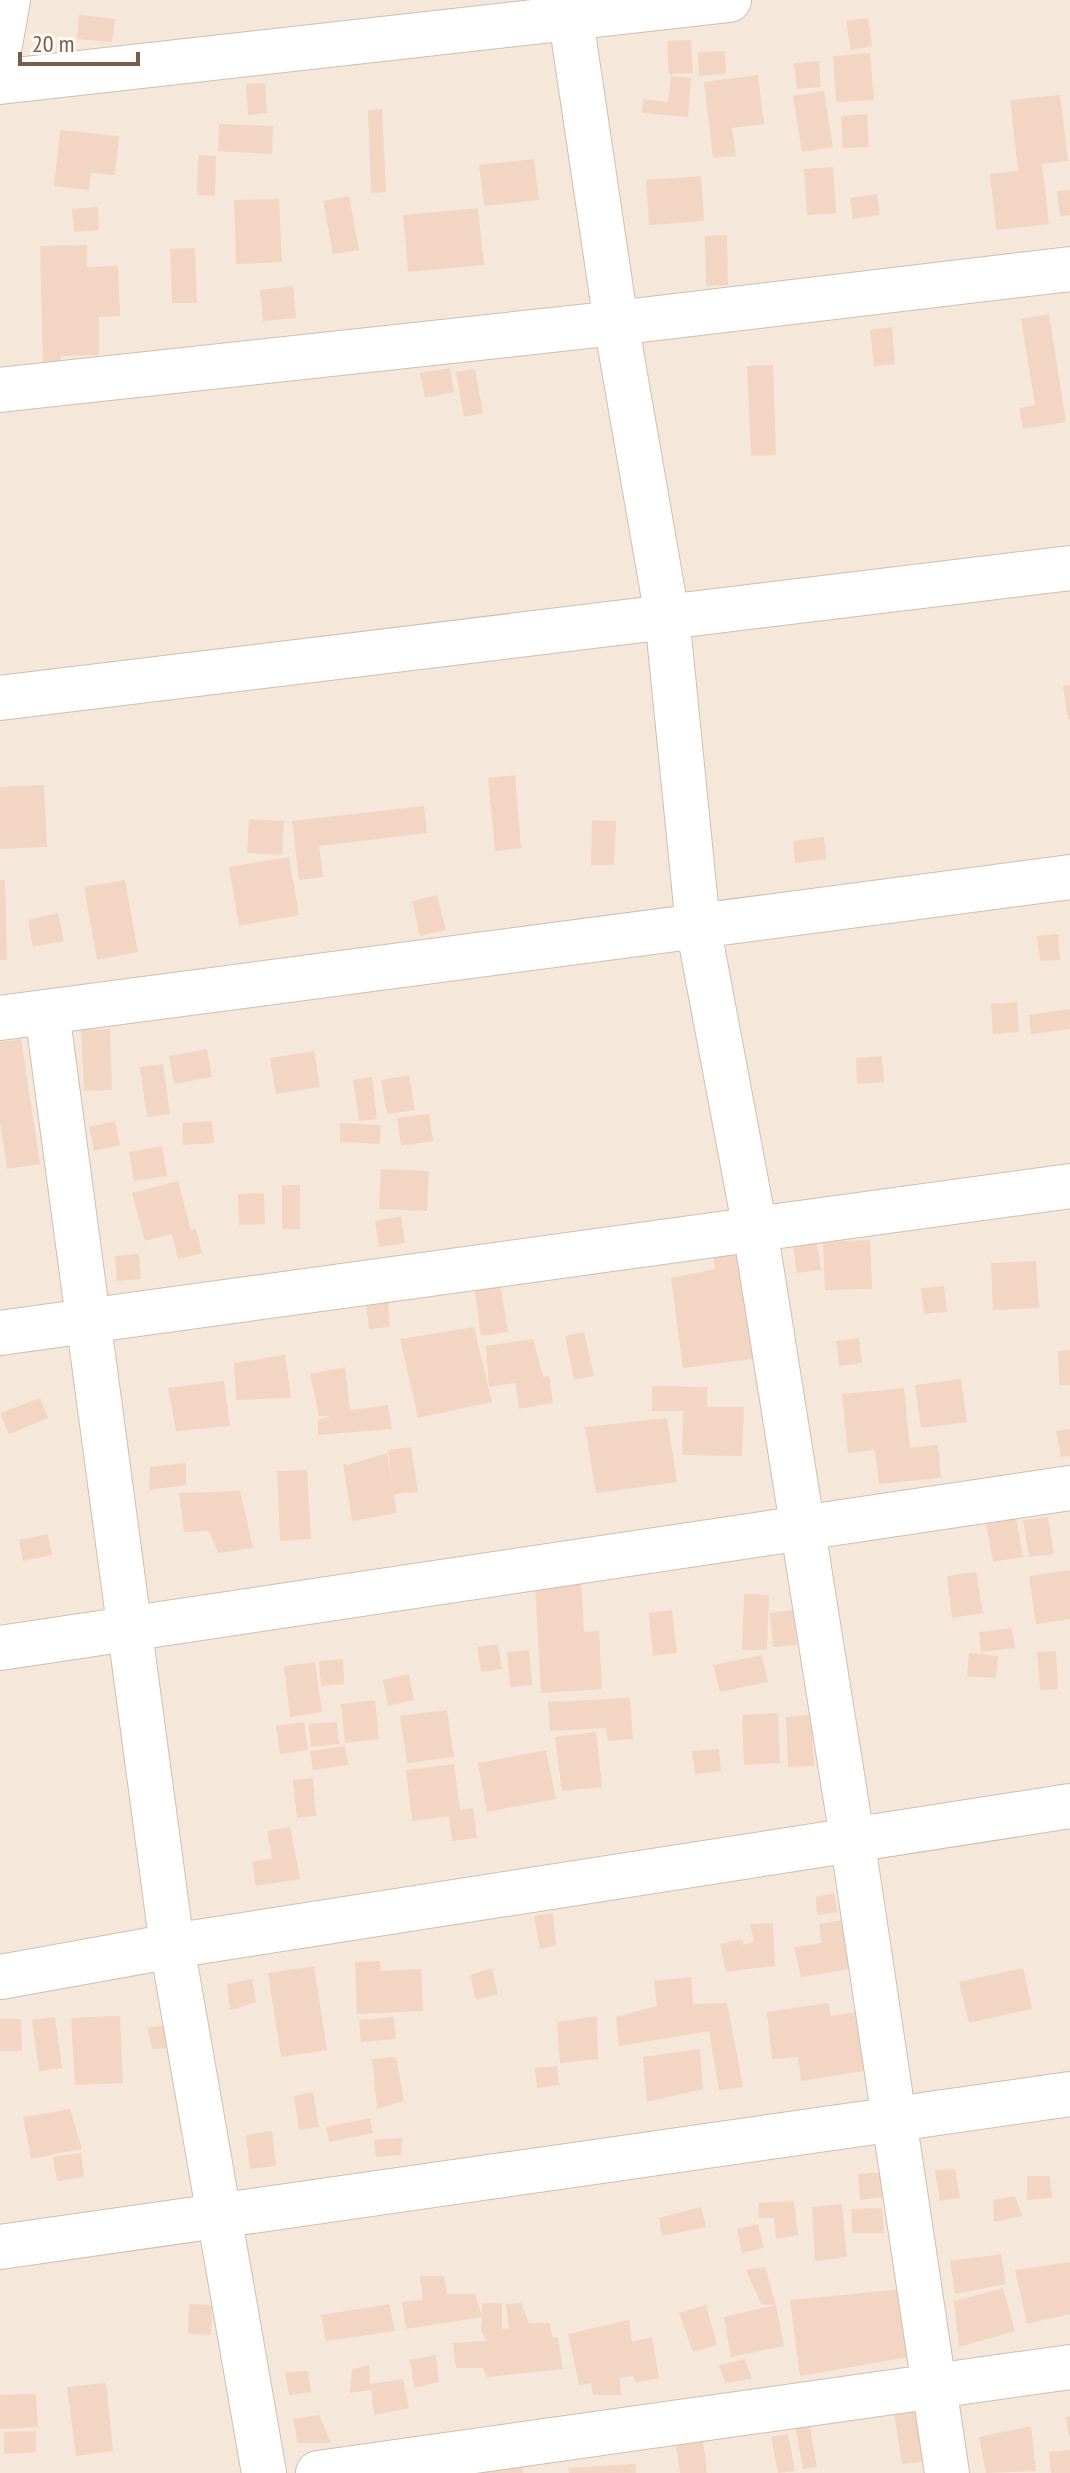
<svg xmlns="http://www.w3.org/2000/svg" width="1070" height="2473" viewBox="0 0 1070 2473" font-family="'PT Sans Narrow',sans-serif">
  <rect width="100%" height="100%" fill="#fdf6ec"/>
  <path fill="#f5e8da" d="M0,0H1070V2473H0Z"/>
  <path fill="#f3d5c3" d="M79,15L115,19L112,42L77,39Z
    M868,18L872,46L851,50L846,21Z
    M691,40L693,73L669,74L667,41Z
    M725,51L726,74L699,76L698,52Z
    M870,53L874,100L836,102L833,56Z
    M819,61L821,87L797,89L794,63Z
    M758,75L764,124L732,128L736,156L713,158L704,82Z
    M671,76L691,78L688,117L642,113L643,99L668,102Z
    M265,83L267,113L248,115L246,84Z
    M824,91L833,147L802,152L793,96Z
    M1060,95L1068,161L1042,164L1049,224L996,230L990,174L1018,171L1010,100Z
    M382,109L386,192L371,193L368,110Z
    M867,114L869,147L843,148L841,116Z
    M219,124L273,126L272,154L218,151Z
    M60,130L119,136L115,175L91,173L89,190L54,186Z
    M198,155L216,156L215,196L197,195Z
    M534,159L539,200L484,206L479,165Z
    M833,167L836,213L807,215L804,169Z
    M701,176L704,221L649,225L646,180Z
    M1070,190V215L1060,217L1057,191Z
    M877,194L880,215L853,219L850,198Z
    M349,196L359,250L333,254L323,201Z
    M279,199L282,262L236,264L234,200Z
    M98,207L99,230L74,232L72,209Z
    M478,208L484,265L408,272L403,215Z
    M727,235L728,285L706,286L705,236Z
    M87,245V267L118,266L120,316L99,317V355L61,356V367H43L40,246Z
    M195,248L197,303H172L170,249Z
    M293,286L296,318L263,321L260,290Z
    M1049,314L1066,422L1023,429L1019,408L1035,405L1021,319Z
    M892,327L895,364L874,366L870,330Z
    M773,365L776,455L751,456L747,366Z
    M450,368L454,392L425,398L420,373Z
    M475,369L483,413L464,417L456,372Z
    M1070,685V719H1068L1063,686Z
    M515,775L521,848L495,851L488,778Z
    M44,785L47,847L0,849V787Z
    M424,806L427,833L319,846L323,877L299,880L292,821Z
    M249,819L284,821L282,855L247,853Z
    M592,820L616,821L614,865H591Z
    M824,837L826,859L795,863L793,841Z
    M289,857L299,915L239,926L229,867Z
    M0,880H5L7,960H0Z
    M125,880L138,952L97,960L84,887Z
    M437,895L446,930L420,936L412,901Z
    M58,913L64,941L33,947L28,920Z
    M1058,934L1060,960L1040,961L1037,936Z
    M1017,1002L1019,1032L993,1034L991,1004Z
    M1070,1009V1029L1031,1034L1029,1015Z
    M110,1029L112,1090L84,1091L81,1030Z
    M21,1039L40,1164L7,1169L0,1122V1042Z
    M207,1049L212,1077L174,1084L169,1056Z
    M314,1051L320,1087L276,1094L270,1058Z
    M882,1056L884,1082L857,1084L856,1058Z
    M163,1064L170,1114L147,1117L140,1067Z
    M409,1075L415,1110L387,1114L381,1080Z
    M372,1077L377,1119L359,1121L353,1080Z
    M429,1114L433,1141L401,1146L397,1118Z
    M115,1121L120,1145L94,1151L89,1127Z
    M212,1121L214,1143L183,1145L182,1123Z
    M340,1123L381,1125L380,1144L340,1142Z
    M162,1146L167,1176L134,1181L129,1152Z
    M381,1169L429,1171L427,1211L379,1209Z
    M178,1181L191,1230L196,1229L202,1253L178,1259L172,1234L145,1241L132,1193Z
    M282,1185H300V1229H282Z
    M264,1193L265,1224L239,1225L238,1194Z
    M401,1216L405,1243L379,1247L375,1221Z
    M870,1240L872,1289L825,1290L823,1242Z
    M817,1242L821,1270L797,1273L793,1245Z
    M751,1249L768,1357L683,1368L671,1278L715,1269L713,1257Z
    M139,1254L141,1279L117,1281L115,1256Z
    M1036,1261L1039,1308L993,1310L991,1263Z
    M500,1283L508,1332L481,1336L474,1286Z
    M944,1286L947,1312L924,1314L921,1288Z
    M388,1300L390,1327L369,1329L366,1302Z
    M474,1327L492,1402L418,1418L400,1339Z
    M584,1332L594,1376L574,1380L565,1336Z
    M859,1338L862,1363L839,1366L836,1341Z
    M533,1339L543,1377L549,1376L553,1403L519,1409L515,1383L489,1387L486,1346Z
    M1070,1350V1385H1059L1058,1351Z
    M285,1355L291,1398L236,1400L234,1363Z
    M345,1367L350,1410L388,1405L392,1429L318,1435V1420L332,1416H319L310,1374Z
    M961,1379L967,1422L921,1428L915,1385Z
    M224,1381L230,1426L176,1431L168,1388Z
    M652,1386L707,1387V1407H744L742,1456L682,1455L683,1411H652Z
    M904,1388L910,1448L938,1445L941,1478L879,1484L875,1450L848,1453L842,1394Z
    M40,1398L48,1418L9,1434L0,1413Z
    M667,1418L677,1482L596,1493L585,1427Z
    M1070,1429V1456L1061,1457L1056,1431Z
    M411,1447L418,1492L394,1494L397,1513L352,1521L343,1463L348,1465L387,1453L392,1480L388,1450Z
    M186,1463V1485L149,1490L150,1467Z
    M307,1470L311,1539L280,1541L277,1471Z
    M240,1491L253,1548L218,1553L209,1531L184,1532L179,1493Z
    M1048,1517L1054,1554L1029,1557L1023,1520Z
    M1016,1518L1023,1557L993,1562L986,1524Z
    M48,1534L52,1555L23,1561L19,1540Z
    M1070,1570V1619L1036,1624L1029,1576Z
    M976,1572L983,1613L952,1618L947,1576Z
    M581,1580L584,1632L599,1631L602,1689L541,1693L535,1583Z
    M744,1594L769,1595L767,1650H742Z
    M672,1610L677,1653L653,1656L649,1613Z
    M793,1610L797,1645L773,1647L770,1613Z
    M1012,1628L1015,1648L981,1652L979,1632Z
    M498,1644L502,1669L481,1672L477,1647Z
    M529,1650L532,1685L510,1687L507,1652Z
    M1056,1651L1058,1689L1040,1690L1037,1652Z
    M969,1653L998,1656L996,1678L967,1676Z
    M762,1655L768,1682L720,1692L713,1665Z
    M343,1659L344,1684L321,1686L319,1661Z
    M315,1662L322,1712L290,1717L284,1666Z
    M409,1674L414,1700L388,1706L383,1680Z
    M630,1698L633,1739L608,1741L606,1728L550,1731L548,1702Z
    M375,1700L379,1739L345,1743L341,1704Z
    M447,1710L454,1757L407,1763L400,1716Z
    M778,1713L780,1763L744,1765L742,1715Z
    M811,1715L814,1766L788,1767L786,1717Z
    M304,1722L308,1750L280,1754L276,1726Z
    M337,1722L339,1744L311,1747L309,1724Z
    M596,1732L602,1787L562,1791L555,1737Z
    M345,1746L348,1765L313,1770L310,1751Z
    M719,1749L721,1771L695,1774L692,1751Z
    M546,1750L556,1799L487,1812L478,1763Z
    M454,1764L460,1810L473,1808L477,1838L452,1841L449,1816L412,1821L406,1770Z
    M313,1778L316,1816L297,1818L293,1780Z
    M290,1827L300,1879L256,1886L252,1862L272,1858L267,1831Z
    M834,1893L838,1912L817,1915L816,1897Z
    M553,1913L556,1945L540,1949L534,1916Z
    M849,1919L855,1968L801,1977L794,1947L821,1943L819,1924Z
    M773,1923L775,1966L726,1972L720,1944L743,1939V1945L754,1942L750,1924Z
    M380,1961L381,1971L421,1969L423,2011L357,2014L355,1962Z
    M314,1966L327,2050L281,2057L268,1973Z
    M492,1968L498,1994L476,2000L470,1975Z
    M1023,1968L1032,2009L969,2023L959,1982Z
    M691,1977L693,2004L727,2003L743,2087L719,2090L709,2031L619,2046L616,2017L657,2006L654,1981Z
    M252,1979L256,2002L230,2010L227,1984Z
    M828,2003L831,2016L862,2011L870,2070L801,2081L798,2057L772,2059L767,2012Z
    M120,2016L123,2083L75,2085L71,2018Z
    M597,2016L598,2059L560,2063L557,2022Z
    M55,2017L62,2068L39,2071L32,2020Z
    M394,2017L396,2039L361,2042L359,2020Z
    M0,2019H21L22,2051H0Z
    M172,2024L174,2048L152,2049L147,2028Z
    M700,2049L703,2089L647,2102L643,2057Z
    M396,2057L404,2101L377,2109L372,2059Z
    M557,2066L559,2085L537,2088L535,2068Z
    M313,2092L319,2127L299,2130L294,2096Z
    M70,2109L82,2149L31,2159L23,2117Z
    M370,2118L373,2133L329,2142L326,2127Z
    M272,2131L276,2166L250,2169L246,2135Z
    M402,2138L401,2155L376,2157L374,2140Z
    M81,2153L84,2177L57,2181L53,2157Z
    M955,2169L960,2198L940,2201L935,2170Z
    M883,2172L886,2197L860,2200L858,2174Z
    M1027,2176H1050L1052,2198L1027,2200Z
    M1015,2196L1022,2216L994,2222L993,2200Z
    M794,2201L798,2235L776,2239L774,2218H759L758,2203Z
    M842,2204L847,2257L815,2261L812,2207Z
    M701,2207L706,2227L662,2236L659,2218Z
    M882,2208L884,2233H852L851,2209Z
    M758,2224L764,2248L742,2253L737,2229Z
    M1001,2254L1006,2284L955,2294L950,2261Z
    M1070,2262V2314L1027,2324L1015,2270Z
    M765,2267L776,2305L761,2304L746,2270Z
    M420,2276H444L447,2294H475L482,2316V2303H502V2329L509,2328L506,2304L521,2303L529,2323H550L552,2337L558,2338L563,2369L487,2377L483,2368H456L453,2343L487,2341L481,2331L482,2317L406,2329L402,2302L423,2300Z
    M1003,2288L1015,2331L959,2347L954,2301Z
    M904,2289L915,2356L800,2376L790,2300Z
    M189,2304L212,2305L211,2335L188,2334Z
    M389,2304L395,2331L326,2341L321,2315Z
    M706,2305L717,2345L693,2352L679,2313Z
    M776,2305L784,2346L731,2357L724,2317Z
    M629,2320L632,2342L652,2337L659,2378L635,2383L634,2376L620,2378L621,2395H593L591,2383L579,2385L568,2334Z
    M436,2355L439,2382L414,2388L410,2360Z
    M745,2359L752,2379L725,2383L719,2365Z
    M369,2365L370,2384L403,2379L409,2408L374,2415L371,2390L350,2393L352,2369Z
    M308,2371L311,2392L289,2395L285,2372Z
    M106,2383L113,2451L76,2456L67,2387Z
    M36,2394L38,2427L0,2429V2395Z
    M920,2410L927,2461L902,2464L894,2413Z
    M319,2415L331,2443H298L293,2419Z
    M1070,2416V2435H1069L1065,2417Z
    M809,2421L817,2467L803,2469L795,2424Z
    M1031,2426L1036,2471L986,2473L979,2437Z
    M36,2431V2452L4,2454V2432Z
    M788,2434L795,2471L778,2473L771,2437Z
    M703,2440L707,2473H680L676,2445Z
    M1070,2450V2473H1051L1049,2452Z
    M521,2461L523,2473H468Z
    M636,2464V2473H569L568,2468Z"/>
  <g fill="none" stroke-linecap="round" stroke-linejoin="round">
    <defs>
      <path id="minor" d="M568,0L616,323L667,616L698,926L755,1229L852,1838L947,2473
        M0,45L8,0
        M0,82L729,0
        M0,390L616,323L1070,269
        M0,698L1070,568
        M47,1012L172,1946L264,2473
        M0,1018L1070,877
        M0,1333L1070,1186
        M0,1648L1070,1488
        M0,1977L172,1946L1070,1806
        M0,2247L1070,2094
        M318,2473L1070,2367"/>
    </defs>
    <use href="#minor" stroke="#d1beb0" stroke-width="46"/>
    <use href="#minor" stroke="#fff" stroke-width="44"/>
  </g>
  <path d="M20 52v12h118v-12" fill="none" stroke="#7a5c4d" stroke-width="4"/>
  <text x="32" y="52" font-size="24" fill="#7a5c4d" stroke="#fffaf3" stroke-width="6" paint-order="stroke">20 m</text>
</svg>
